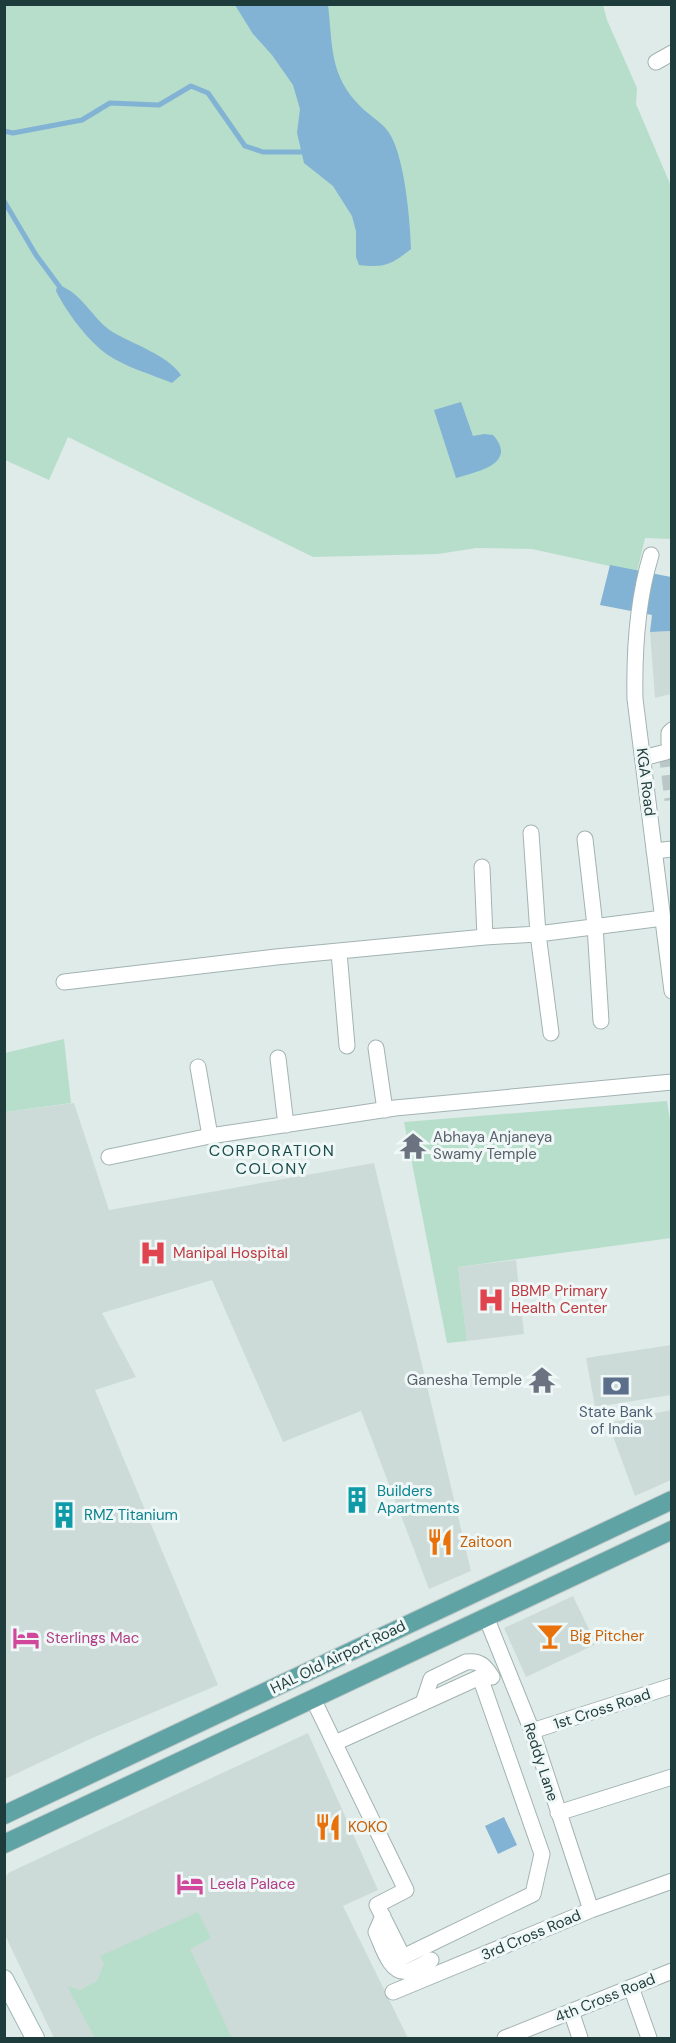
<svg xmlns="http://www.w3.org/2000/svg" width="676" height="2043" viewBox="0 0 676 2043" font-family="'DM Sans',sans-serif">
  <rect width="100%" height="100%" fill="#dfebe9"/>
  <path fill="#cddbd8" d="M671,631V694L655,698L650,632Z
    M74,1103L109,1210L374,1163L471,1571L429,1589L361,1411L283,1442L212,1280L102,1313L136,1377L95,1390L218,1685L90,1739L5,1779V1112Z
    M516,1260L524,1334L467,1341L458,1267Z
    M671,1345V1395L595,1407L586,1358Z
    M671,1410V1480L635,1496L608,1423Z
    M573,1596L596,1644L526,1677L504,1628Z
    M308,1733L378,1890L343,1906L408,2038H54L5,1935V1878L8,1873Z"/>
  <path fill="#b6decb" d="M4,5H603L607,20L637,88L636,104L671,186V539L645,538L637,572L532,549L476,548L438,554L313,557L68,437L49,480L5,460Z
    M64,1039L71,1103L5,1112V1053Z
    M667,1101L672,1133L671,1238L458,1267L467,1341L447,1343L404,1122Z
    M198,1912L211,1938L190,1949L232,2038H95L67,1986L80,1990L97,1981L104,1964L100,1956Z"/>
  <path fill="#82b2d4" d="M235,5H328C333,47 329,75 361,107C371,117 385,124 391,136C405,162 410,219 411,249C391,265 384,268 359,265L356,257V231L352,216L333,186L304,163L297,133L300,109L293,85L272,55L253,34Z
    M60,286C81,292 93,319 111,331C132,344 168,355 181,375L172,383C151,374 127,368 108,355C88,341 67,313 56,291L57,287Z
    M461,402L473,436L484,434L493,435C519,464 475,472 456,478L434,410Z
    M610,565L671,577V631L650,632L652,615L600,605Z
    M504,1817L517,1845L498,1854L485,1826Z"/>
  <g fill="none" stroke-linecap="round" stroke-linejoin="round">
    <path stroke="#82b2d4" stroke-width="5" d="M4,131L13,133L82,120L110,103L159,105L191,86L208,93L245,146L263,152H307
      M4,201L36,255L62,290"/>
    <path stroke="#b9c8c6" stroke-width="15" stroke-dasharray="15 8" stroke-linecap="butt" d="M666,752L672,800"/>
    <defs>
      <path id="street" d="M656,62L672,53
        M651,555C637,601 634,652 635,699L672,991
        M669,743V733L672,730
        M643,758L666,752
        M531,833L538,934L551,1033
        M585,839L595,926L601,1021
        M654,851L672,849
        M482,867L485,937
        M339,952L347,1046
        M64,982L276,957L485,937L538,934L663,918
        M376,1048L385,1110
        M278,1058L286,1125
        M198,1067L210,1136
        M109,1157L210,1136L395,1108L672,1082
        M486,1617L532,1731L591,1910
        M313,1699L406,1890L377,1905L403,1957L533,1894L542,1854L480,1677L335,1743
        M423,1703L431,1679L466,1662C480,1660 485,1666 492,1677
        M532,1731L672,1686
        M558,1813L672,1777
        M383,1916L376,1932C382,1945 390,1976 409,1971C416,1968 424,1964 431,1960
        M631,1987L649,2038
        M393,1992L591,1910L672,1881
        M571,2011L580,2038
        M505,2038L672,1971"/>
      <path id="secondary" d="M4,1979L35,2038"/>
      <path id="primary" d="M4,1815L672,1500
        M4,1844L672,1530"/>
    </defs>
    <use href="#street" stroke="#a2b3b2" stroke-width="17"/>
    <use href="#secondary" stroke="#9db8b5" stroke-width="20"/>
    <use href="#primary" stroke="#c0c8c8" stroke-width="20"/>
    <use href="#street" stroke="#fff" stroke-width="15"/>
    <use href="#secondary" stroke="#fff" stroke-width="18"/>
    <use href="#primary" stroke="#60a3a4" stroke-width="18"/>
  </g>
  <defs>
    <symbol id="temple-bare" viewBox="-9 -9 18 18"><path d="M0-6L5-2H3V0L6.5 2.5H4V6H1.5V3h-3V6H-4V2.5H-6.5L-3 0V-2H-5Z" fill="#6b7280" stroke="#eff8f6" stroke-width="2.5" paint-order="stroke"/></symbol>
    <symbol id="hospital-bare" viewBox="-9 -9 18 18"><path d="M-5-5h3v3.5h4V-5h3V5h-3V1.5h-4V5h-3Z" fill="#e0444e" stroke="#eff8f6" stroke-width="2.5" paint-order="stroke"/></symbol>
    <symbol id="bank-bare" viewBox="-9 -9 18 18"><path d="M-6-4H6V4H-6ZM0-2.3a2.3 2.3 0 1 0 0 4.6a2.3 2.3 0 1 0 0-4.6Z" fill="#5c6f8a" stroke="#eff8f6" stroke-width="2.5" paint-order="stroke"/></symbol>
    <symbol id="building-bare" viewBox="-9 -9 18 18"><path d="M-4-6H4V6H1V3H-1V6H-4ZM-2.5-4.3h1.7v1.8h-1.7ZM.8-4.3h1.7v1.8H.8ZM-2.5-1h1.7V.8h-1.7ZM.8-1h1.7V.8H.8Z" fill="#0f9aa8" stroke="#eff8f6" stroke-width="2.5" paint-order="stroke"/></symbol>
    <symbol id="restaurant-bare" viewBox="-9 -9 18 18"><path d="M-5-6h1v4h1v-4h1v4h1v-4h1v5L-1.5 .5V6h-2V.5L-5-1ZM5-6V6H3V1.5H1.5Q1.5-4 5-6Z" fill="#e8710a" stroke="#eff8f6" stroke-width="2.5" paint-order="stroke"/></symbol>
    <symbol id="bar-bare" viewBox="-9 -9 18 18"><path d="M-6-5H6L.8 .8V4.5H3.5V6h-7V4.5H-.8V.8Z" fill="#e8710a" stroke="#eff8f6" stroke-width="2.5" paint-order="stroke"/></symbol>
    <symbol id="hotel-bare" viewBox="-9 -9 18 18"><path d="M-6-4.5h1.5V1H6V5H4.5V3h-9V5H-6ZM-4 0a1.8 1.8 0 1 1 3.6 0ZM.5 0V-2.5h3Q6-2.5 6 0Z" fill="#d1479c" stroke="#eff8f6" stroke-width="2.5" paint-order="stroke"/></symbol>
  </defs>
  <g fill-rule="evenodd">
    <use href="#temple-bare" x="394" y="1127" width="38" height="38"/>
    <use href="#hospital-bare" x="134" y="1234" width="38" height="38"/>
    <use href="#hospital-bare" x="472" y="1281" width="38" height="38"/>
    <use href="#temple-bare" x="523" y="1361" width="38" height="38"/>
    <use href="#bank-bare" x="597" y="1367" width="38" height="38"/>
    <use href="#building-bare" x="338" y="1481" width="38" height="38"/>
    <use href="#building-bare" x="45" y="1496" width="38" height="38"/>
    <use href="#restaurant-bare" x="421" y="1523" width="38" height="38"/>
    <use href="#bar-bare" x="531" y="1617" width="38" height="38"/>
    <use href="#hotel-bare" x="7" y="1619" width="38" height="38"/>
    <use href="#restaurant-bare" x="309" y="1808" width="38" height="38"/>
    <use href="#hotel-bare" x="171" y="1865" width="38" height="38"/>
  </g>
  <g text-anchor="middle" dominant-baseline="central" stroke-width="6" stroke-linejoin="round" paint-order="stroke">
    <g font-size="15" fill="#1f3c3c" stroke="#eff8f6">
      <text transform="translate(646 782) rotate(83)">KGA Road</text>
      <text transform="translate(338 1657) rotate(-26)">HAL Old Airport Road</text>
      <text transform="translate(602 1709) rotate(-18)">1st Cross Road</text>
      <text transform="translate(541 1762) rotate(72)">Reddy Lane</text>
      <text transform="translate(531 1935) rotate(-23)">3rd Cross Road</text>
      <text transform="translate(605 1998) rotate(-22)">4th Cross Road</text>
    </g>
    <g font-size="15" fill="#5b616d" stroke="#eff8f6" text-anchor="start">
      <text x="433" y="1137">Abhaya Anjaneya<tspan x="433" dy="17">Swamy Temple</tspan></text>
      <text x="522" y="1380" text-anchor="end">Ganesha Temple</text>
    </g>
    <g font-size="15" fill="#be3a42" stroke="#eff8f6" text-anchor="start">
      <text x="173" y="1253">Manipal Hospital</text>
      <text x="511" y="1291">BBMP Primary<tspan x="511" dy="17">Health Center</tspan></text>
    </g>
    <g font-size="15" fill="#4e5e75" stroke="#eff8f6">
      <text x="616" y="1412">State Bank<tspan x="616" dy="17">of India</tspan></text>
    </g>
    <g font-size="15" fill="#0d838f" stroke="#eff8f6" text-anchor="start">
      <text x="377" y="1491">Builders<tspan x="377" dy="17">Apartments</tspan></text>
      <text x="84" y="1515">RMZ Titanium</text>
    </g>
    <g font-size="15" fill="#c56008" stroke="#eff8f6" text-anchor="start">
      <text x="460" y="1542">Zaitoon</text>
      <text x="570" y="1636">Big Pitcher</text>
      <text x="348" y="1827">KOKO</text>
    </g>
    <g font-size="15" fill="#b23c85" stroke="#eff8f6" text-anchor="start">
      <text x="46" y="1638">Sterlings Mac</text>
      <text x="210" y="1884">Leela Palace</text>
    </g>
    <g font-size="16" letter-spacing="1.5" fill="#1a4e4f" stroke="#eff8f6">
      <text x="272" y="1150">CORPORATION<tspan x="272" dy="18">COLONY</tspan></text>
    </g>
  </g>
  <rect width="676" height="2043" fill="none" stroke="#1f3c3c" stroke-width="12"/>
</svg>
